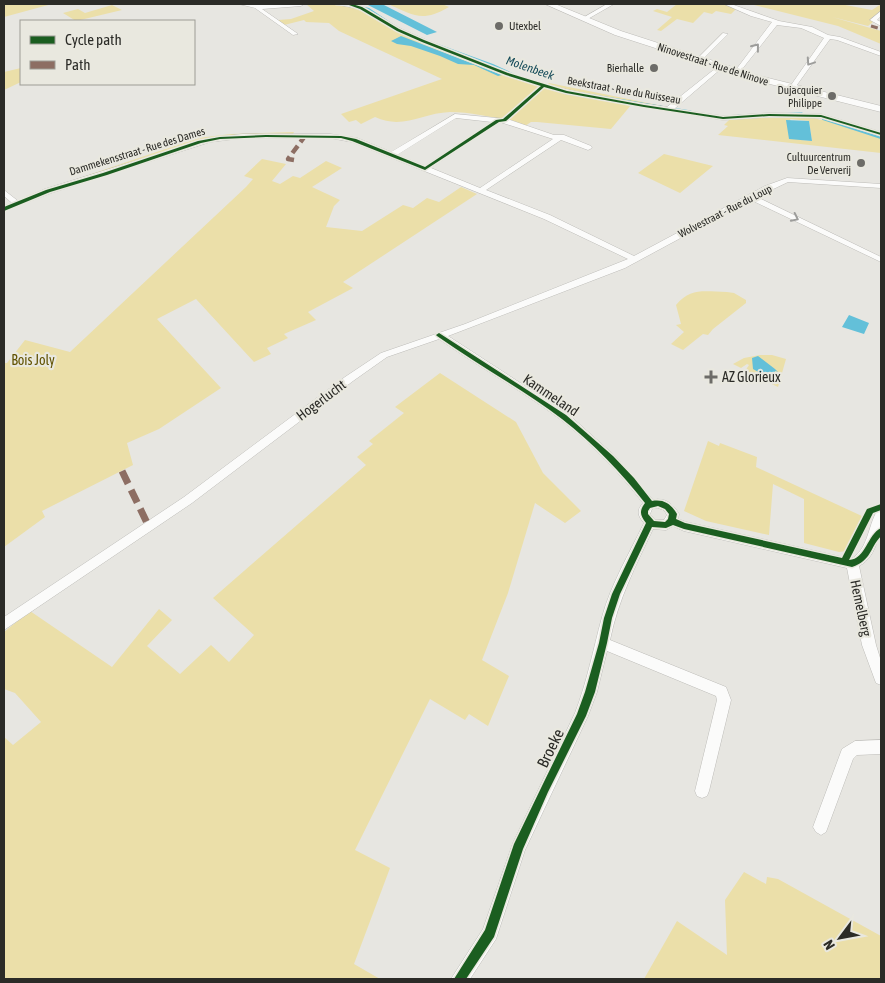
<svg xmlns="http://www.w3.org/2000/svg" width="885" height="983" viewBox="0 0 885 983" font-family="'Asap Condensed',sans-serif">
  <rect width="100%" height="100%" fill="#e7e6e1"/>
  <path fill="#ebdfa9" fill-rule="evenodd" d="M4,4H52L4,17Z
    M306,4L349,5L365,11L405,35L545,86L549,83L663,106L661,110L631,105L611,129L537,122H531L525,126C501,119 475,112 450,112C422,113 403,130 375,117L361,124L356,120L349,122L341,114L442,79L339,31L329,23L306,22L304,20L284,25L278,20L291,19L314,11Z
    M388,4H442L449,7C421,23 414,15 388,4Z
    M677,4H725L736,9L731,14L716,11L712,14L704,12L693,23L677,19L661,31L657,30L672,17L653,11L657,9L667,12Z
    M750,4H840L872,10L881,4V11L871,19L873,22L868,26L832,17L881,31V44L838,26Z
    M112,5L122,10L76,21L63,13L78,9L85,13Z
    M21,68V82L4,90V72Z
    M758,117H811L821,120L824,118L881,136V153L718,135L728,126L724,125L730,119ZM790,119L809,121L812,141L801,140Z
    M294,132L293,134L220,137L23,197L198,138L231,134Z
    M664,154L713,166L680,193L638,173Z
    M262,159L286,164L272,181L280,184L293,176L300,178L326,161L342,168L312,187L340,200L334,206L326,227L362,231L403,205L413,208L427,198L439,202L461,187L477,194L343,282L353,288L308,312L316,320L284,334L288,338L267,348L271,354L254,362L196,299L157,319L221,388L159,429L127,443L133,465L42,511L45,517L4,547V363H7L25,340L70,352L246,187L253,179L244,176Z
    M727,292L734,293L746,300V303L713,329L708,335L703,334L683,350L671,344L684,332L676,325L681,324L676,305C691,287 705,292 727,292Z
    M760,355H772L786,359L778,387L745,371L749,365L747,364L741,368L733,364L744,358Z
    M440,373L516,422L543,473L581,511L565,523L535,503L508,593L482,660L509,676L488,726L469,714L465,720L430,699L355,850L390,868L354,964L380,979H4V737L13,745L41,722L15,693L4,689V632L30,611L112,667L159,609L172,620L147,646L180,674L211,645L229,662L254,635L213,598L366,465L357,457L373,444L369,441L404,413L395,407Z
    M708,441L719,446L720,443L757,457L756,467L864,517L847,551L839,552L804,543V499L773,484L769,535L706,521L684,511Z
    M744,872L766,884L767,877L778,879L881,936V979H644L677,921L727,955L725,900Z"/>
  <path fill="#63c0d9" d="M352,4L369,8L399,28L427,40L493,64L517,75L567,90L663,106L662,108L562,91L517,76L406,33L369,10Z
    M366,4H382L437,32L427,35Z
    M401,36L502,75L498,76L474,65L458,64L440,56L411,46L397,44L391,41Z
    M786,120L809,121L812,141L789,139Z
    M849,315L869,323L864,334L842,327Z
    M758,356L775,369L778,372L775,371L774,374L778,376L767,377L753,369L752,358Z"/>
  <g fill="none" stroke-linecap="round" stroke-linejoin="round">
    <path stroke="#63c0d9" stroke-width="1" d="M672,108L691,111
      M738,115L802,113"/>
    <path stroke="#63c0d9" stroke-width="2" d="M823,119L881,138"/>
    <defs>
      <path id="minor" d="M239,4L261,5L304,4L301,6L262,9L298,34L293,35L255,8Z
        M335,4C368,2 380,20 408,32C441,47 474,59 507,72C558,91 613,99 667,107L721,64L724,66L723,67L674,109L723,116L769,113L821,114L881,132V136L821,118L769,117L723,120L566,94L505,75L396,31L359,9Z
        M607,4H614L586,20L581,19Z
        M724,4H731L779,21L812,27L828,35L840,37L881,52V56L837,40L830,39L794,89H790L789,88L824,38L801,28L777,25L739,73H735V71L772,22L751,16Z
        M881,11V16L877,20L881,22V26L870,20Z
        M723,33L728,34L701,61H697V59Z
        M455,114L507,119L554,135H564L591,146L592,148L588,150L561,140L486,190L550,215L634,256L765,186L787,178L881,184V188L788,182L757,197L881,257V262L751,200L625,268L448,336L568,414L614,455L653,500C665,497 673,504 679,514L678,519L686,522L851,559C868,550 868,526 877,511L881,510C881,529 878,556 859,566L876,645L881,661V685L876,683L862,645L847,568L684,531L673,526L666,530L653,529C636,565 618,600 610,640L726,687L731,700L709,791L707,796L702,798L697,796L695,791L717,700L716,696L607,651L597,692L588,716L525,850L496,939L470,979H451L483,929L513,843L575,713C587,682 593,650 602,617C611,584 629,554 644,523C638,516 636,511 643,503C619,472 591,443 560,419C521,390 479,367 439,339L387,357L353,381L192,503L4,630V617L184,497L345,377L381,353L465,324L628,259L544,219L352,142L330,138H243L210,142L51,193L4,211V206L12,203L4,196V190L18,201L45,189L209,138L243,134H330L357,138L391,152ZM456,118L492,122L425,166L397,155ZM500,122L553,139L480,188L431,168ZM658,508L664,510L667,515L664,520H655L650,514L652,509Z
        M881,740V754L857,755L853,759L826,832L821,835L816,832L813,827L842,749L855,741Z"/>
      <path id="major" d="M545,4H555L621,31L760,76L881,106V112L754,80L615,35Z"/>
    </defs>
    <use href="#minor" stroke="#bdbcb8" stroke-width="1"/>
    <use href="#major" stroke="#bdbcb8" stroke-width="1"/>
    <use href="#minor" fill="#fbfbfa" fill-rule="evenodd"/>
    <use href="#major" fill="#fbfbfa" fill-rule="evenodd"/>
    <path stroke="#8d6e63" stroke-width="3" stroke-dasharray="7 3" stroke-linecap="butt" d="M871,26L881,29"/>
    <path stroke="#8d6e63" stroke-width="4.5" stroke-dasharray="9 4.5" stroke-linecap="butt" d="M294,160L288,159L305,136"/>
    <path stroke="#8d6e63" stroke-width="7" stroke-dasharray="14 7" stroke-linecap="butt" d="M122,471L149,527"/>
    <defs>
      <path id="cycleway" d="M336,4H352L362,7L399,29L424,40L508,73L567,91L644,105L723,117L769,114L821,115L881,133V135L821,117L769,116L723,119L644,107L566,93L544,87L506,121L499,122L425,170L352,141L341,138L266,137L220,139L201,143L107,175L50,192L4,211V207L46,190L103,173L198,141L220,137L266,135L341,136L356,139L425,167L496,120L503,119L541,86L506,75L422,42L397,31L360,9L349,5Z
        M439,333L566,415L613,456L634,478L652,501C664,499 671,504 677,514L676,519L685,523L842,558L867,509L881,504V510L873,513L849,560C866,559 867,535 881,528V536C869,549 872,560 852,567L684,529L673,525L666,528L652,527L620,594L612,618L607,643L595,692L586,716L548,792L523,849L494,937L466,979H454L485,930L514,844L542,786L577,714L585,692L599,643L604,618L612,594L646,523C640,515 639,511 645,503C621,472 593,443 562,419C522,389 478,365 437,336L436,335ZM658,506L665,509L669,514L668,519L665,522L654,521L648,514V511L650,508Z"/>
    </defs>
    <use href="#cycleway" stroke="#e9e8df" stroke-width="3"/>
    <use href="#cycleway" fill="#1b5e20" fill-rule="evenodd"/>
  </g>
  <defs><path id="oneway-chevron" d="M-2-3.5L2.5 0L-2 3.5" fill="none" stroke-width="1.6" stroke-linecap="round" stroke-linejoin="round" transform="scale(1.25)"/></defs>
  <g stroke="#9d9d9b">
    <use href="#oneway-chevron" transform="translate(756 47) rotate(-52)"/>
    <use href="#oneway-chevron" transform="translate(810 62) rotate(124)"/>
    <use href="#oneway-chevron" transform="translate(795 218) rotate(26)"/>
  </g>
  <g fill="#6d6c68" stroke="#e9e8df" stroke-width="2">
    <circle cx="499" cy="26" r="5"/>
    <circle cx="654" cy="68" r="5"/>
    <circle cx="832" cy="96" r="5"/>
    <circle cx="861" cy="163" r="5"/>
    <path d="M708.5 369.5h5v5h5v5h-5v5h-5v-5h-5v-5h5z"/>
  </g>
  <g text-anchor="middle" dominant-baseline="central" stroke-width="4.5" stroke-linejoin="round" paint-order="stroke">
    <g font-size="11" fill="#2b2b27" stroke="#e9e8df" text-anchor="end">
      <text x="509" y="26" text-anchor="start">Utexbel</text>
      <text x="644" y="68">Bierhalle</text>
      <text x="822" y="90">Dujacquier<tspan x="822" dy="13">Philippe</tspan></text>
      <text x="851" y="157">Cultuurcentrum<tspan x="851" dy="13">De Ververij</tspan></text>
    </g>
    <g font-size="11" fill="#2b2b27" stroke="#e9e8df">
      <text transform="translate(713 64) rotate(18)">Ninovestraat - Rue de Ninove</text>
      <text transform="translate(624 90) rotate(10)">Beekstraat - Rue du Ruisseau</text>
      <text transform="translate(137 151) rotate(-17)">Dammekensstraat - Rue des Dames</text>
      <text transform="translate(725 211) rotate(-27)">Wolvestraat - Rue du Loup</text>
    </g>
    <g font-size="12" font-style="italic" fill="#134958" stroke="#e9e8df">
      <text transform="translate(530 68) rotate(19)">Molenbeek</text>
    </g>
    <g font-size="14" fill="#615202" stroke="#e9e8df">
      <text x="33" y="360">Bois Joly</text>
    </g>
    <g font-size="14" fill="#2b2b27" stroke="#e9e8df" text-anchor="start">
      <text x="722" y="377">AZ Glorieux</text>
    </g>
    <g font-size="14" fill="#2b2b27" stroke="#e9e8df">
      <text transform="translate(551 395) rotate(34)">Kammeland</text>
      <text transform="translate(321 400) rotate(-37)">Hogerlucht</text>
      <text transform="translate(861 608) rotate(78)">Hemelberg</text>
    </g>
    <g font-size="16" fill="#2b2b27" stroke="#e9e8df">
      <text transform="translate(550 748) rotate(-64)">Broeke</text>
    </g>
  </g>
  <rect width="885" height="983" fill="none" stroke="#2b2b27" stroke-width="10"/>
  <rect x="20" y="20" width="175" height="65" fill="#e9e8df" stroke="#9d9c95"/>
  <rect x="30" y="36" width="25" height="8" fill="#1b5e20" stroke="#9d9c95"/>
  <text x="65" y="45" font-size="15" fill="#2b2b27">Cycle path</text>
  <rect x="30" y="61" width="25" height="8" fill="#8d6e63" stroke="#9d9c95"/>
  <text x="65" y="70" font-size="15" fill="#2b2b27">Path</text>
  <g transform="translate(840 938) rotate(238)" stroke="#e9e8df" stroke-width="4" paint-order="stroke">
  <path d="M0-4L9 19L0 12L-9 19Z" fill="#2b2b27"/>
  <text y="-8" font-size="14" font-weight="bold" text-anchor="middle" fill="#2b2b27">N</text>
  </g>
</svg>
